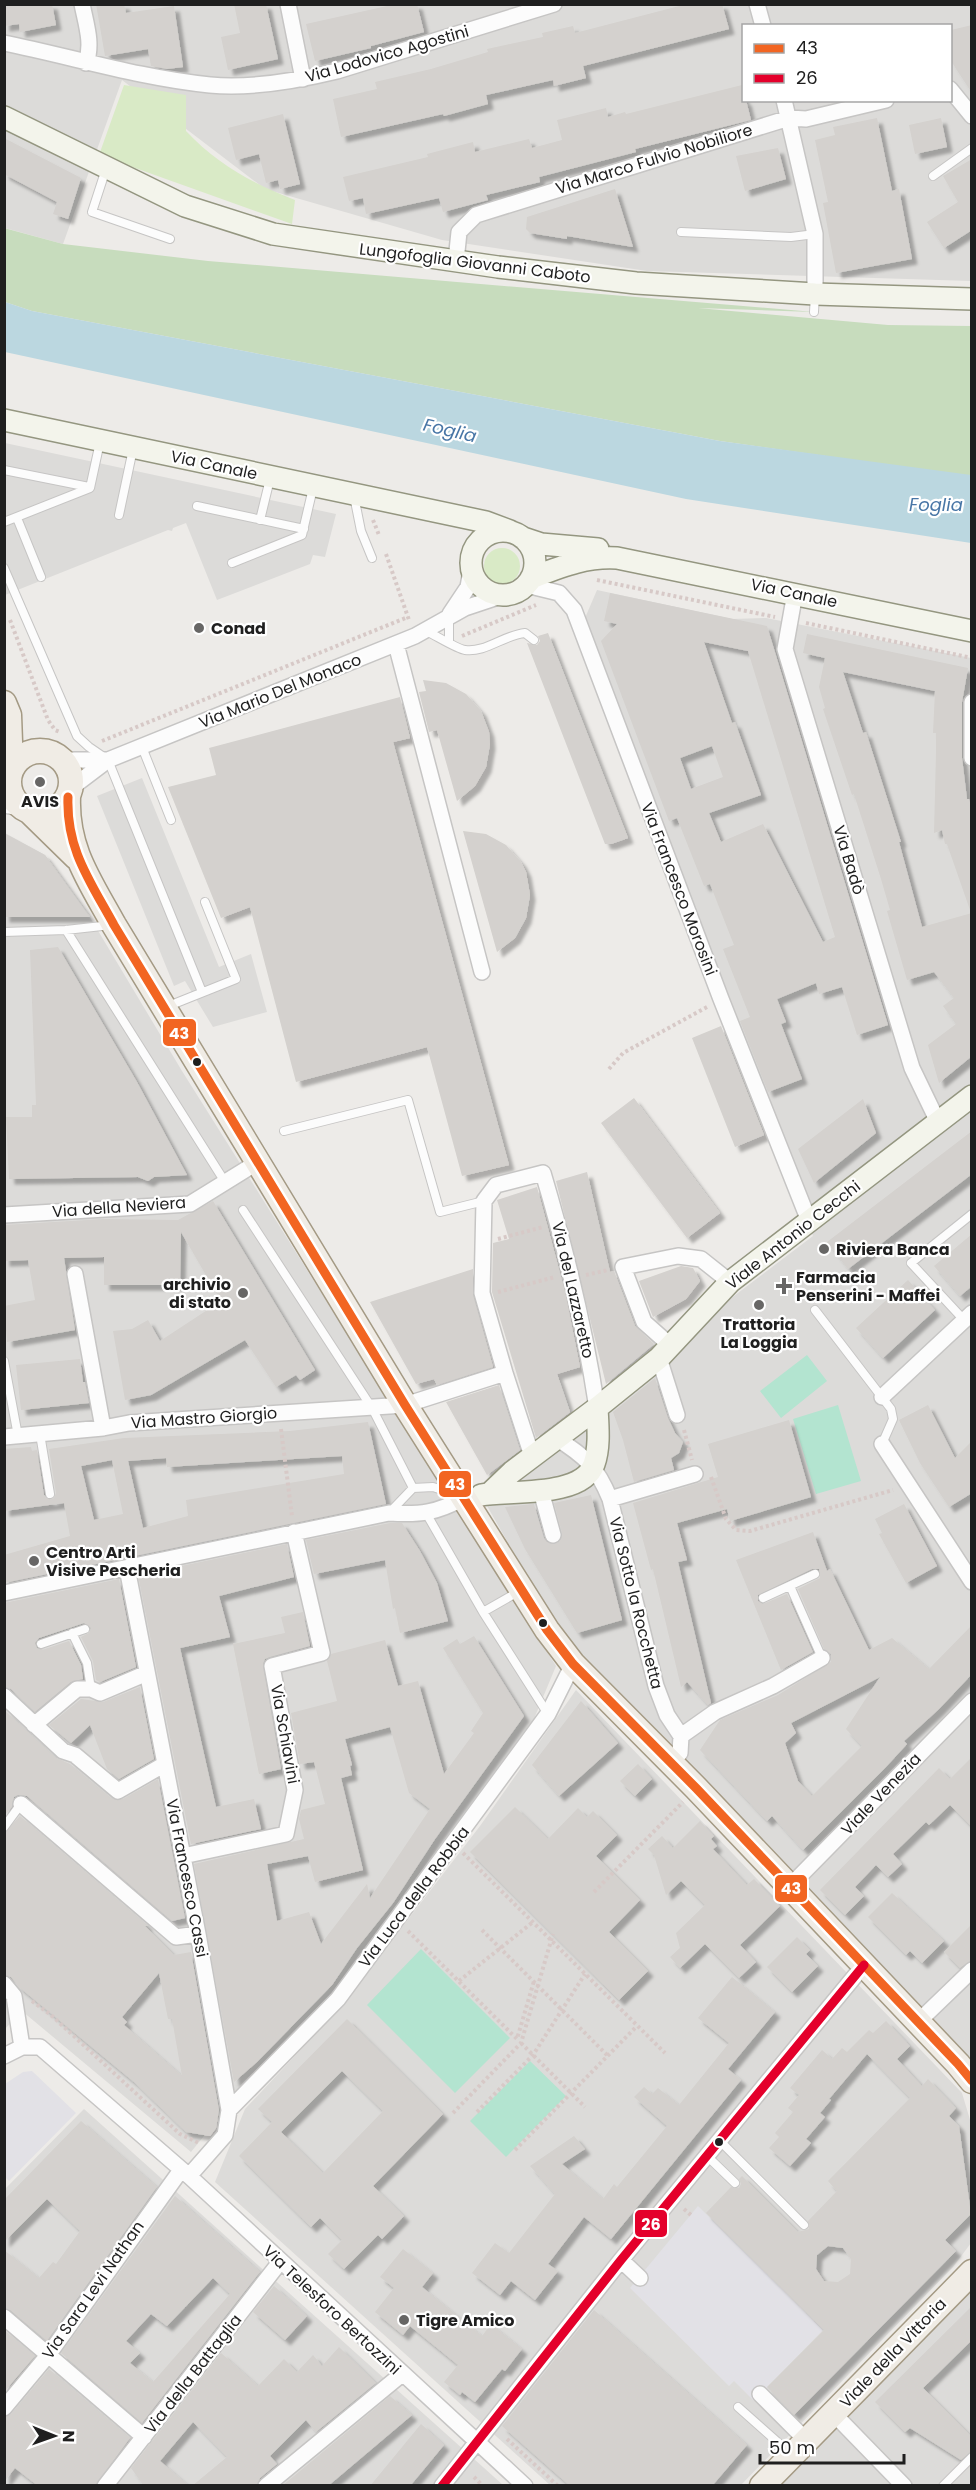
<svg xmlns="http://www.w3.org/2000/svg" width="976" height="2490" viewBox="0 0 976 2490" font-family="Poppins,sans-serif">
  <defs>
    <filter id="shadow"><feDropShadow dx="5.5" dy="5.5" stdDeviation="1.5" flood-color="#0004"/></filter>
  </defs>
  <rect width="100%" height="100%" fill="#edebe8"/>
  <path fill="#dcdbd9" fill-rule="evenodd" d="M5,5H971V281L647,271L442,240L265,189L122,80L63,244L5,228ZM744,26H950V100H744Z
    M5,443L336,514L325,557L313,555L310,564L217,600L186,523L173,528L172,531L168,530L5,595Z
    M597,590L732,619L766,618L971,658V2067L564,1641L478,1490L813,1236L582,625Z
    M142,778L219,967L251,954L267,1012L213,1027L185,981L174,986L97,796Z
    M5,833L45,855L85,909L182,1071L556,1666L531,1726L465,1814L391,1920L335,1990L233,2100L191,2152L22,2011L5,2029Z
    M576,1690L962,2093L971,2123V2243L953,2267L741,2485H550L215,2182L245,2109L339,2009L480,1826Z
    M84,2109L503,2485L5,2486V2189Z
    M971,2285V2485H773Z"/>
  <path fill="#d9eac6" d="M124,85L186,95V131C217,164 253,184 295,200L292,224L99,155Z
    M484 566a18 18 0 1 1 36 0a18 18 0 1 1-36 0Z"/>
  <path fill="#c7dcbd" d="M4,228L63,244L208,261L814,312L698,308L888,325L971,326V477L720,441L32,311L5,302Z"/>
  <path fill="#b3e4d0" d="M807,1355L827,1381L781,1418L760,1391Z
    M838,1405L861,1481L816,1494L793,1419Z
    M421,1949L510,2038L455,2093L367,2005Z
    M530,2061L566,2096L506,2157L470,2121Z"/>
  <path fill="#e2e1e6" d="M32,2071L76,2113L9,2181L5,2177V2084L23,2072Z
    M698,2206L823,2330L754,2401L734,2381L729,2386L630,2288Z"/>
  <path fill="#bbd7e0" d="M5,302L32,311L720,441L971,475V543L686,499L5,352Z"/>
  <path fill="#d4d1ce" fill-rule="evenodd" filter="url(#shadow)" d="M4,4H52L56,25L20,32L19,24L4,26Z
    M96,4H124L126,13L174,6L183,67L167,69L151,66L148,49L105,56Z
    M234,4H266L278,59L228,70L221,37L240,33Z
    M396,4H417L424,32L371,46V48L315,61L306,24Z
    M687,4H722L729,29L583,66L586,78L554,86L553,80L486,95L488,104L444,116L443,114L341,137L333,99L377,89L375,82L431,69L488,52L487,49L543,37L542,33L573,26L575,33Z
    M972,25V93L951,61V30Z
    M742,85L744,100H746L751,120L635,149L636,152L539,177L540,182L486,195L488,200L443,212L439,198L366,214L363,198L349,201L343,177L428,157L427,154L473,142L475,152L529,139L532,148L562,140L557,120L606,108L608,117L625,112L626,114Z
    M283,114L300,184L280,189L278,180L266,183L259,154L236,160L228,128Z
    M877,118L892,191L899,189L912,259L836,273L823,203L828,202L815,140L835,135L833,127Z
    M941,118L947,147L915,154L909,125Z
    M4,138L81,178L68,219L53,214L57,202L4,174Z
    M778,148L786,179L745,191L736,156Z
    M972,159V230L944,248L927,222L958,202L943,176Z
    M615,189L633,247L567,236V239L530,233L526,229L527,217Z
    M610,593L767,626L888,1025L857,1035L842,987L819,994L816,983L777,999L786,1022L781,1024L802,1079L768,1092L740,1021L750,1017L723,949L734,945L710,884L704,886L677,818L669,821L601,641L617,624L604,621ZM704,642L748,651L835,937L823,942L763,824L721,842L709,813L761,795L735,722L732,723ZM712,746L723,777L691,789L680,758Z
    M548,633L628,838L611,844H605L527,643L537,645L540,641L538,636Z
    M807,634L968,668L962,702V758L967,799H969L972,809L970,910L947,844H945L942,830L934,833L936,752V733H933L935,691L843,672L863,733L866,732L901,842H899L922,927L972,913V1056L939,1083L928,1045L956,1024L943,1006L954,998L934,972L907,980L887,911L890,910L881,879L854,794L852,795L823,709L825,708L819,687L825,658L803,653Z
    M423,680L446,683L466,694L481,711L489,732L490,744L486,767L475,786L457,801L437,730L429,732L419,692L426,691Z
    M400,697L410,738L393,742L509,1165L462,1176L427,1047L296,1082L250,907L221,918L168,787L216,775L209,748Z
    M463,831L486,834L506,845L521,862L526,872L530,895L526,918L515,938L497,952Z
    M4,833L45,855L90,917H4Z
    M58,947L137,1082L187,1175L154,1177L148,1181L138,1177L9,1179L6,1117H32V1105H36L30,950Z
    M721,1026L764,1135L735,1147L692,1038Z
    M634,1098L720,1213L687,1238L601,1123Z
    M863,1099L876,1133L814,1183L798,1149Z
    M972,1131V1174L848,1269L827,1242Z
    M587,1172L610,1272L614,1271L635,1326L654,1344L606,1384L556,1181Z
    M537,1187L565,1292L580,1367L557,1374L570,1412L536,1438L492,1292L493,1243L509,1239L497,1200Z
    M213,1201L315,1370L300,1380L296,1375L276,1387L245,1340L151,1395L125,1400L113,1331L132,1329L148,1320L160,1341L221,1301L181,1232L180,1285H104V1257L64,1258L75,1330L7,1342L4,1306L35,1300L28,1260L4,1261V1225L104,1219L178,1220Z
    M972,1234V1286L960,1296L934,1266Z
    M681,1266L693,1268L700,1281L686,1299L653,1317L639,1281Z
    M473,1269V1295L493,1367L437,1385L434,1379L416,1384L370,1302Z
    M908,1280L935,1310L883,1358L856,1328Z
    M80,1359L83,1382H85L89,1403L21,1410L16,1365Z
    M655,1378L668,1418L675,1433L683,1442L679,1453L671,1458L674,1470L634,1482L623,1440L613,1412Z
    M499,1385L520,1450L487,1475L446,1402Z
    M928,1405L955,1458L972,1441V1493L949,1507L920,1463L899,1420Z
    M789,1420L811,1497L730,1521L727,1509L677,1523L687,1560L678,1562L711,1703L708,1705L687,1682L681,1687L653,1569L651,1570L633,1503L718,1477L708,1444Z
    M368,1422L386,1504L4,1583V1555L70,1536L64,1503L4,1511V1449L31,1447L32,1451L37,1450L44,1495L50,1500L54,1498L56,1493L49,1449L124,1438L290,1431ZM342,1456L344,1474L186,1500L188,1516L143,1528L128,1461L166,1458L167,1467ZM112,1460L123,1514L94,1520L81,1466Z
    M591,1495L622,1620L577,1633L525,1549L505,1507L534,1504L544,1538L547,1542L555,1544L560,1541L562,1533L554,1503Z
    M904,1504L937,1566L906,1583L879,1534L882,1533L875,1519Z
    M390,1523H402L420,1551L437,1583L448,1621L400,1633L395,1608L393,1609L385,1560L314,1574L306,1540Z
    M813,1532L827,1571L830,1569L869,1650L892,1638L929,1669L972,1625V1674L939,1709L904,1741L907,1744L885,1768L803,1850L772,1816L767,1821L700,1750L720,1720L778,1695L831,1662V1654L824,1649L798,1589L820,1578L819,1569H812L758,1595V1601L763,1604L787,1594L813,1652L781,1670L736,1560ZM880,1677L846,1729L862,1746L812,1796L798,1781L785,1743L796,1733L791,1723Z
    M287,1544L294,1577L219,1596L230,1637L180,1648L216,1807L254,1799L261,1829L191,1844L138,1575Z
    M119,1579L136,1667L100,1682L96,1680L93,1661L81,1637L89,1633L91,1628L84,1623L39,1638L35,1643L37,1648L42,1650L69,1641L81,1665L83,1679L71,1682L35,1712L11,1689L4,1686V1603Z
    M303,1612L310,1646L270,1657L265,1659L263,1664L281,1769L259,1774L233,1644L285,1633L281,1617Z
    M474,1636L524,1716L435,1839L393,1903L357,1948L332,1985L257,2062L234,2082L194,1864L304,1839L299,1819L301,1810L325,1804L314,1762L300,1764L291,1713L337,1701L327,1661L331,1654L385,1640L398,1686L418,1681L444,1774L474,1733L471,1731L483,1713L443,1648L457,1639L460,1644ZM390,1727L409,1793L430,1809L370,1898L367,1884L321,1944L309,1912L277,1921L267,1864L308,1856L315,1882L363,1870L341,1778L352,1775L350,1766L352,1765L345,1739Z
    M140,1687L154,1759L119,1779L107,1769L90,1725L71,1743L49,1725L81,1699L103,1702Z
    M581,1701L618,1743L559,1796L532,1765Z
    M4,1710L56,1758L70,1764L112,1799H123L158,1779L185,1918L172,1921L27,1796L18,1795L14,1797L12,1807L4,1816Z
    M972,1757V1827L950,1805L929,1825L926,1822L893,1854L902,1864L888,1877L876,1865L855,1887L864,1896L845,1915L820,1890L939,1768L950,1779Z
    M638,1764L652,1779L635,1796L620,1781Z
    M515,1807L548,1839L578,1808L587,1817L593,1811L617,1835L596,1856L640,1900L609,1932L648,1971L619,2000L470,1852Z
    M20,1816L148,1926H145L174,1955L191,1952L219,2110L216,2128L210,2136L186,2132L134,2082L19,1987L11,1977L4,1975V1833ZM159,1973L168,2019H172L182,2076L124,2025L127,2022L122,2017Z
    M700,1821L714,1836L711,1839L717,1846L713,1849L747,1885L754,1879L780,1906L740,1945L756,1962L739,1978L705,1944L680,1968L670,1957L680,1948L676,1933L705,1905L681,1881L666,1895L654,1855L648,1849L662,1836L673,1848Z
    M892,1893L944,1941L922,1963L910,1951L906,1955L868,1917Z
    M972,1924V1960L960,1968L944,1952Z
    M797,1937L810,1950L806,1954L818,1966L792,1992L767,1967Z
    M732,1977L775,2012L728,2069L741,2080L611,2239L584,2217L548,2264L558,2271L535,2300L511,2281L500,2295L472,2273L495,2243L509,2253L555,2194L530,2166L574,2136L585,2149L562,2164L603,2199L614,2184L617,2187L667,2126L634,2097L644,2087L652,2094L658,2088L679,2105L729,2043L698,2018Z
    M347,2019L443,2114L373,2186L404,2216L382,2239L378,2235L344,2269L328,2254L342,2240L320,2218L311,2227L239,2156L272,2122L258,2109ZM342,2071L383,2111L323,2173L281,2132Z
    M886,2021L910,2046L897,2059L922,2086L928,2079L956,2108L949,2116L959,2126L971,2214L945,2240L956,2251L794,2415L767,2387L824,2330L706,2213L731,2187L739,2188L741,2184L739,2179L742,2176L798,2232L809,2229L808,2221L837,2191L828,2181L910,2098L867,2054L829,2099L831,2100L820,2113L825,2117L806,2139L811,2143L790,2166L769,2148L779,2137L775,2133L793,2112L788,2108L799,2095L790,2088L822,2050L832,2059L842,2048L847,2052L869,2030L873,2033ZM828,2246L843,2248L851,2259L850,2274L838,2282L824,2281L816,2269L817,2255Z
    M81,2121L157,2187L47,2341L10,2310L4,2307V2250L39,2278L53,2262L56,2264L80,2231L47,2199L4,2242V2200Z
    M175,2196L260,2272L142,2423L61,2353ZM213,2278L230,2294L153,2382L130,2363L140,2353L126,2341L151,2314L167,2326Z
    M403,2249L433,2273L422,2287L482,2336L491,2324L522,2349L505,2371L502,2369L475,2402L462,2392L460,2395L444,2382L458,2365L410,2326L403,2335L375,2312L394,2288L380,2277Z
    M274,2286L307,2316L285,2340L253,2312Z
    M972,2306V2340L923,2388L972,2437V2451L961,2460L910,2428L905,2432L875,2402Z
    M594,2310L747,2445L712,2486H570L502,2426Z
    M4,2330L35,2356L4,2392Z
    M339,2347L376,2383L316,2432L306,2420L270,2456L277,2464L260,2478L257,2486H192L227,2457L193,2422L160,2461L189,2486H144L131,2468L221,2353L258,2386L284,2359L297,2372L313,2355L322,2366Z
    M49,2369L130,2438L95,2486H38L15,2468L4,2482V2417L11,2414Z
    M390,2396L412,2415L328,2486H282Z
    M421,2424L444,2445L425,2468L410,2486H370Z"/>
  <g fill="none" stroke-linecap="round" stroke-linejoin="round">
    <defs>
      <path id="lane" d="M106,169L92,212L170,239
        M933,176L972,148
        M681,232L791,237L815,234
        M814,312L815,295
        M4,470L89,487
        M354,496L361,531L372,558
        M197,506L304,529
        M119,515L133,449
        M17,518L41,577
        M260,520L270,479
        M4,522L90,488L100,442
        M232,563L302,535L313,488
        M4,568L77,736L89,747L108,760L202,992
        M449,616V641
        M426,631C435,635 457,649 465,650C485,653 504,635 525,633L534,640
        M142,747L171,820
        M66,930L225,1182
        M4,932L66,930L111,925
        M166,1007L236,979L205,902
        M284,1131L408,1100L440,1212L484,1201
        M243,1210L372,1408L413,1488
        M815,1310L891,1409L893,1419L882,1444
        M964,1320L911,1263L972,1214
        M4,1361L18,1436
        M40,1434L50,1494
        M390,1512L413,1488L433,1487L454,1494
        M426,1513L483,1612L548,1714
        M790,1586L822,1658
        M763,1598L815,1574
        M483,1612L518,1592
        M72,1633L87,1663L91,1689
        M41,1644L85,1629
        M4,1827L21,1804
        M720,2141L804,2225
        M707,2156L735,2183
        M738,2407L791,2454
        M943,2486L972,2457"/>
      <path id="street" d="M82,4C86,24 93,44 86,63
        M288,4L303,79
        M757,4L763,26
        M4,43C73,57 140,78 210,85C252,89 296,81 337,71L554,4
        M950,89L972,116
        M784,100L815,234V294
        M456,261L459,232L476,215L789,118L806,119L886,100
        M526,585L559,593L574,610L721,999L809,1221
        M795,593L785,649L912,1068L938,1122
        M450,614L468,587L471,571
        M396,644L482,972
        M972,702V758
        M63,760H108
        M71,788L108,760L415,636L465,608L504,595
        M4,805L21,808
        M4,1215L190,1204L258,1162
        M75,1274L103,1428
        M671,1346L644,1322L623,1267L678,1256L701,1259L730,1282
        M659,1358L677,1415
        M882,1397L972,1313
        M4,1437L103,1428L129,1423L405,1405L505,1373
        M556,1438C585,1456 597,1467 610,1499L656,1686L667,1715L681,1736
        M882,1444L972,1582
        M532,1456L505,1373L482,1293L484,1201L496,1185L543,1173C566,1250 585,1329 597,1408
        M541,1491L553,1535
        M610,1499L695,1474
        M127,1568L198,1934L229,2110L225,2135L189,2176
        M4,1593L389,1513C421,1515 436,1513 464,1498
        M4,1696L63,1751L75,1755L118,1791L165,1764
        M34,1725L77,1689H91L100,1693L147,1673
        M681,1736L715,1712L773,1686L822,1658
        M671,1763L680,1753L681,1736
        M21,1804L176,1937L198,1934
        M183,1856L286,1834L295,1790L272,1666L322,1653L294,1532
        M790,1886L972,1701
        M4,1984L14,1996L22,2047
        M918,2022L972,1970
        M4,2056L22,2047H40L189,2176L525,2486
        M229,2110L338,1999L548,1714L573,1664
        M621,2260L640,2278
        M4,2317L144,2437
        M760,2394L807,2441
        M4,2408L49,2354L181,2170
        M834,2414L904,2486
        M105,2486L280,2262
        M266,2486L402,2374
        M442,2486L621,2260L864,1965"/>
      <path id="secondary" d="M4,117L185,206L273,234L498,267L636,283L815,294L972,299
        M4,420L486,522L510,531
        M471 563a32 32 0 1 1 64 0a32 32 0 1 1-64 0Z
        M523,538L541,544L598,549
        M531,578C560,567 586,556 617,558L972,631
        M489,1494L512,1472L597,1408L659,1358L730,1282L972,1096
        M481,1495C508,1490 583,1498 594,1464C600,1447 598,1427 597,1408"/>
      <path id="primary" d="M4,703L9,715L11,769
        M9 782a31 31 0 1 1 62 0a31 31 0 1 1-62 0Z
        M68,797C66,849 90,881 114,925L405,1405L547,1630L573,1664L696,1788L958,2064L972,2081
        M30,812L76,857
        M762,2486L972,2272"/>
    </defs>
    <use href="#lane" stroke="#c6c5c4" stroke-width="10"/>
    <use href="#street" stroke="#c6c5c4" stroke-width="18"/>
    <use href="#secondary" stroke="#949680" stroke-width="24"/>
    <use href="#primary" stroke="#a49a84" stroke-width="27"/>
    <path stroke="#d7c9c7" stroke-width="4" stroke-dasharray="3 3" stroke-linecap="butt" d="M373,520L379,535
      M386,554L409,620
      M597,580L775,617
      M10,620L48,720L55,730L60,732
      M806,623L972,658
      M462,636L536,605
      M102,741L408,617
      M609,1069L623,1053L707,1007
      M498,1239L543,1227
      M586,1275L608,1270
      M498,1292L555,1277
      M281,1429L292,1516
      M684,1430L692,1460
      M711,1477L726,1519L736,1530L750,1531L893,1490
      M463,1853L665,2053
      M594,1892L683,1802
      M482,1930L608,2056
      M408,1931L517,2039L534,1981
      M459,1981L533,1922
      M32,2001L51,2015L180,2134L199,2143
      M521,2043L585,2107
      M477,2112L533,2055L585,1974
      M453,2113L521,2043L553,1934
      M515,2150L637,2026
      M684,2209L691,2215
      M507,2439L558,2486
      M474,2477L483,2486"/>
    <use href="#lane" stroke="#fcfcfc" stroke-width="8"/>
    <use href="#street" stroke="#fcfcfc" stroke-width="15"/>
    <use href="#secondary" stroke="#f3f4eb" stroke-width="21"/>
    <use href="#primary" stroke="#f0ece5" stroke-width="24"/>
    <defs>
      <path id="bus-1" d="M68,797C66,849 90,881 114,925L405,1405L547,1630L573,1664L696,1788L958,2064L972,2081"/>
      <path id="bus-2" d="M442,2486L621,2260L864,1965"/>
    </defs>
    <use href="#bus-1" stroke="#fff" stroke-width="14"/>
    <use href="#bus-2" stroke="#fff" stroke-width="14"/>
    <use href="#bus-1" stroke="#f26522" stroke-width="9"/>
    <use href="#bus-2" stroke="#e4002b" stroke-width="9"/>
  </g>
  <g fill="#676665" stroke="#fff" stroke-width="2">
    <circle cx="199" cy="628" r="6"/>
    <circle cx="40" cy="782" r="6"/>
    <circle cx="824" cy="1249" r="6"/>
    <path d="M781 1277h6v6h6v6h-6v6h-6v-6h-6v-6h6z"/>
    <circle cx="243" cy="1293" r="6"/>
    <circle cx="759" cy="1305" r="6"/>
    <circle cx="34" cy="1561" r="6"/>
    <circle cx="404" cy="2320" r="6"/>
  </g>
  <g fill="#1f1f1f" stroke="#fff" stroke-width="2">
    <circle cx="197" cy="1062" r="5"/>
    <circle cx="543" cy="1623" r="5"/>
    <circle cx="719" cy="2142" r="5"/>
  </g>
  <g text-anchor="middle" dominant-baseline="central" stroke-width="4.5" stroke-linejoin="round" paint-order="stroke">
    <g font-size="16" fill="#1f1f1f" stroke="#fff">
      <text transform="translate(387 54) rotate(-16)">Via Lodovico Agostini</text>
      <text transform="translate(654 159) rotate(-17)">Via Marco Fulvio Nobiliore</text>
      <text transform="translate(475 263) rotate(7)">Lungofoglia Giovanni Caboto</text>
      <text transform="translate(214 465) rotate(12)">Via Canale</text>
      <text transform="translate(794 593) rotate(12)">Via Canale</text>
      <text transform="translate(280 691) rotate(-22)">Via Mario Del Monaco</text>
      <text transform="translate(849 860) rotate(73)">Via Badò</text>
      <text transform="translate(679 889) rotate(69)">Via Francesco Morosini</text>
      <text transform="translate(119 1207) rotate(-4)">Via della Neviera</text>
      <text transform="translate(793 1235) rotate(-38)">Viale Antonio Cecchi</text>
      <text transform="translate(573 1290) rotate(77)">Via del Lazzaretto</text>
      <text transform="translate(204 1418) rotate(-4)">Via Mastro Giorgio</text>
      <text transform="translate(636 1603) rotate(76)">Via Sotto la Rocchetta</text>
      <text transform="translate(285 1734) rotate(80)">Via Schiavini</text>
      <text transform="translate(881 1794) rotate(-46)">Viale Venezia</text>
      <text transform="translate(187 1878) rotate(79)">Via Francesco Cassi</text>
      <text transform="translate(414 1897) rotate(-53)">Via Luca della Robbia</text>
      <text transform="translate(93 2290) rotate(-55)">Via Sara Levi Nathan</text>
      <text transform="translate(332 2310) rotate(43)">Via Telesforo Bertozzini</text>
      <text transform="translate(893 2353) rotate(-46)">Viale della Vittoria</text>
      <text transform="translate(193 2374) rotate(-52)">Via della Battaglia</text>
    </g>
    <g font-size="16" font-weight="bold" fill="#1f1f1f" stroke="#fff" text-anchor="start">
      <text x="211" y="628">Conad</text>
      <text x="40" y="801" text-anchor="middle">AVIS</text>
      <text x="836" y="1249">Riviera Banca</text>
      <text x="796" y="1277">Farmacia<tspan x="796" dy="18">Penserini - Maffei</tspan></text>
      <text x="231" y="1284" text-anchor="end">archivio<tspan x="231" dy="18">di stato</tspan></text>
      <text x="759" y="1324" text-anchor="middle">Trattoria<tspan x="759" dy="18">La Loggia</tspan></text>
      <text x="46" y="1552">Centro Arti<tspan x="46" dy="18">Visive Pescheria</tspan></text>
      <text x="416" y="2320">Tigre Amico</text>
    </g>
    <g font-size="18" font-style="italic" fill="#4876a6" stroke="#fff">
      <text transform="translate(450 430) rotate(13)">Foglia</text>
      <text x="936" y="504">Foglia</text>
    </g>
  </g>
  <g stroke="#fff" stroke-width="2">
    <rect x="162" y="1018" width="35" height="29" rx="6" fill="#f26522"/>
    <rect x="438" y="1470" width="34" height="28" rx="6" fill="#f26522"/>
    <rect x="774" y="1874" width="34" height="29" rx="6" fill="#f26522"/>
    <rect x="634" y="2209" width="34" height="29" rx="6" fill="#e4002b"/>
  </g>
  <g font-size="16" text-anchor="middle" font-weight="bold" fill="#fff">
    <text x="179" y="1039">43</text>
    <text x="455" y="1490">43</text>
    <text x="791" y="1894">43</text>
    <text x="651" y="2230">26</text>
  </g>
  <rect width="976" height="2490" fill="none" stroke="#1f1f1f" stroke-width="12"/>
  <rect x="742" y="24" width="210" height="78" fill="#ffffff" stroke="#a5a5a5" stroke-width="1.5"/>
  <rect x="754" y="44" width="30" height="9" fill="#f26522" stroke="#a5a5a5" stroke-width="1.5"/>
  <text x="796" y="54" font-size="18" fill="#1f1f1f">43</text>
  <rect x="754" y="74" width="30" height="9" fill="#e4002b" stroke="#a5a5a5" stroke-width="1.5"/>
  <text x="796" y="84" font-size="18" fill="#1f1f1f">26</text>
  <g transform="translate(54 2436) rotate(91)" stroke="#ffffff" stroke-width="4.5" paint-order="stroke">
  <path d="M0-4.5L10 22L0 15L-10 22Z" fill="#1f1f1f"/>
  <text y="-9" font-size="16" font-weight="bold" text-anchor="middle" fill="#1f1f1f">N</text>
  </g>
  <path d="M760 2454v9h144v-9" fill="none" stroke="#1f1f1f" stroke-width="3"/>
  <text x="769" y="2454" font-size="18" fill="#1f1f1f" stroke="#ffffff" stroke-width="4.5" paint-order="stroke">50 m</text>
</svg>
